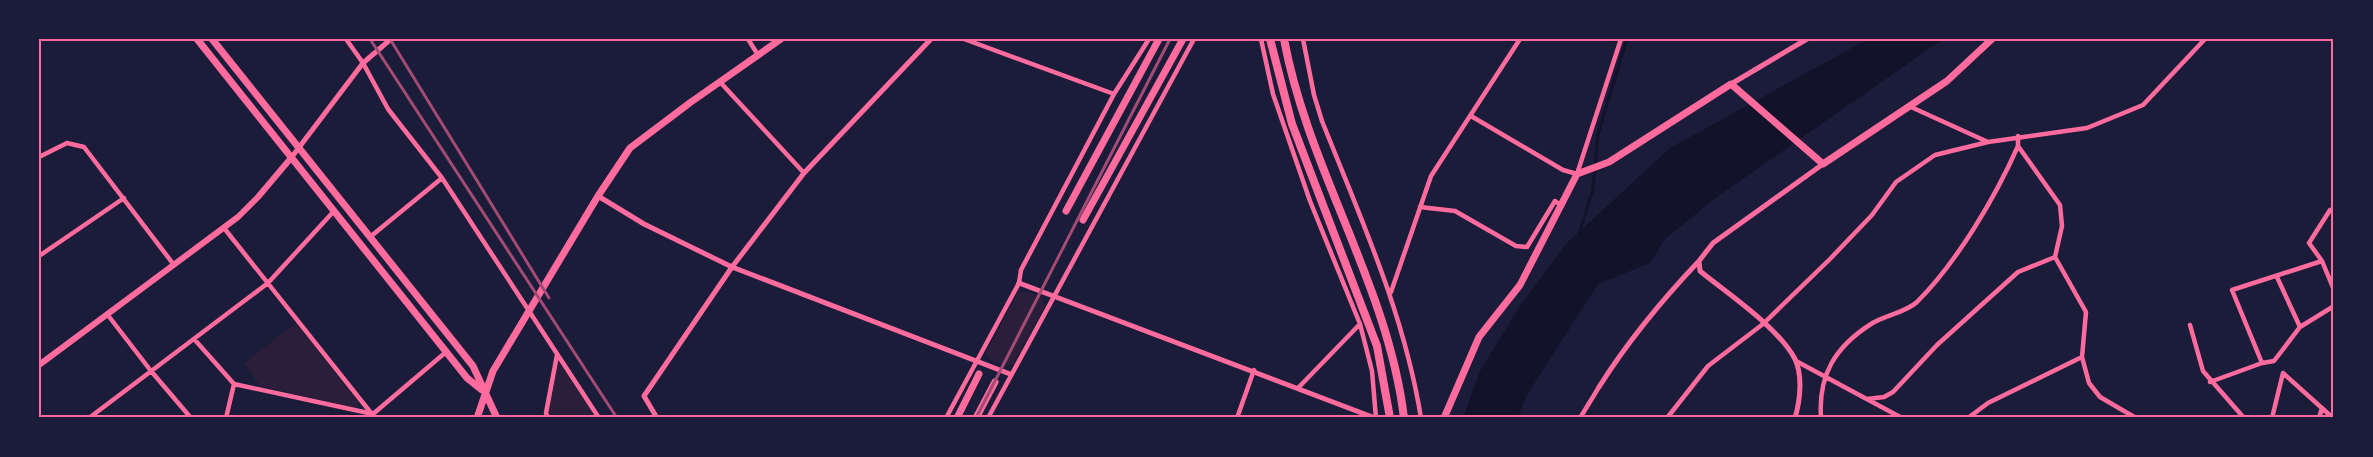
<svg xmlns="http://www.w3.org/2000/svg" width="2373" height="457" viewBox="0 0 2373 457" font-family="Figtree,sans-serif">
  <rect width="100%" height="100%" fill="#1b1b3a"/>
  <path fill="#2a1e3b" d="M1025,291L1042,297L1045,306L1014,363L1008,366L990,360L986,353L1018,292Z
    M296,323L359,403L356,408L260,386L244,363Z
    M558,360L596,418H551L547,413Z"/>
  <path fill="#12122b" d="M1868,39H1943L1714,199L1664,240L1650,263L1598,284L1528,393L1517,418H1463L1480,371L1518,309L1565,245L1670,148Z"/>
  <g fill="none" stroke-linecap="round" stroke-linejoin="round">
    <path stroke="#12122b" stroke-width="3" d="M1579,234L1593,189L1598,134L1627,39"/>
    <path stroke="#ff6b9d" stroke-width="4.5" d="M346,39L363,63L388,109L442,178L370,237
      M748,39L758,55
      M964,39L1114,94
      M1261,39L1273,94L1310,201L1360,324L1372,371L1376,418
      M1303,39L1314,95L1322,121C1361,219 1404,313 1421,418
      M720,82L804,173
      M1911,107L1988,142L2087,128L2143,105L2205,39
      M1471,116L1563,170L1577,174L1621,39
      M2018,136V146L2060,205L2062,226L2055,257L2086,312L2082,357L2089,383L2100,397L2136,418
      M39,157L67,143L84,147L174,265
      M442,178L599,418
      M1420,207L1455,211L1516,246L1527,247L1555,201L1562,206
      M2334,213L2330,210L2309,243L2322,261L2334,290
      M224,228L375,418
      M39,256L124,198
      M2277,277L2300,327L2274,361L2262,363L2232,290L2322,261
      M1391,292L1431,176L1520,39
      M107,314L151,371L191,418
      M2190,325L2203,371L2244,418
      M2300,327L2334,306
      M195,340L234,384L373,414
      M1796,361L1902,418
      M2210,382L2262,363
      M1299,387L1360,324
      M1867,399L1884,397L1893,392L1937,345L2018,272L2055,257
      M373,414L446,352
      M89,418L268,283L334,211
      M226,418L234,384
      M548,418L546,413L557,355
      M946,418L1019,283L1021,270L1114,94L1149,39
      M988,418L1194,39
      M1237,418L1254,370
      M1580,418L1599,387
      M1667,418L1708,366L1763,324L1830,259L1872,215L1896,182L1935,155L1988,142
      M1821,418C1818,375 1835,347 1871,324C1885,315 1905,313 1917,302C1957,262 1995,198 2018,146
      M1968,418L1988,403L2082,357
      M2272,418L2283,373L2333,418
      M2319,418L2322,408"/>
    <path stroke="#ff6b9d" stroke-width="5" d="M1731,84L1807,39
      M291,158L363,63L391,39
      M598,196L644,224L732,267L1010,374
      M1019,283L1375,418
      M1599,387C1628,341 1661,301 1699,261
      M657,418L644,396L732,267L804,173L931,39
      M1795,418C1800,401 1803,376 1795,359C1778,327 1728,294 1700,271L1699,261L1713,243L1823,164"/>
    <path stroke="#ff6b9d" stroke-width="6" d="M39,365L238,217L258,197L291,158"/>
    <path stroke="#ff6b9d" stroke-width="7" d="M1444,418L1479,337L1520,285L1577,174L1609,162L1731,84L1823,164L1947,81L1992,39"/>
    <path stroke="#ff6b9d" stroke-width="7" d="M197,39L467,378L482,390
      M212,39L473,366L497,418
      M1066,211L1159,39
      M1083,220L1183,39
      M477,418L493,371L598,196L630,148L691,102L781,39
      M957,418L979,374
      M976,418L995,382"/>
    <path stroke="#ff6b9d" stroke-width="8" d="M1270,39L1292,124L1377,346L1390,418
      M1284,39C1308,170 1388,285 1404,418"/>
    <path stroke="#a44b75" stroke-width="3" d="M370,39L617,418
      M390,39L549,298
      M976,418L1170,39"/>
  </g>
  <rect width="2373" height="457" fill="none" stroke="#1b1b3a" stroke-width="81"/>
  <rect x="40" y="40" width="2292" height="376" fill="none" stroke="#ff6b9d" stroke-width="2"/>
</svg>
